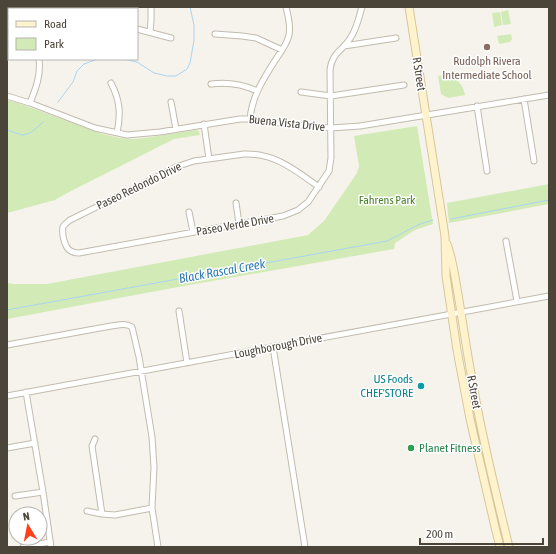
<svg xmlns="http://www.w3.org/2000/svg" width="556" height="554" viewBox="0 0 556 554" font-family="'Asap Condensed',sans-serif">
  <rect width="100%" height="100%" fill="#f6f3ec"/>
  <path fill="#d2eab5" d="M508,10L511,24L503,25L501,12Z
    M500,12L502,25L494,27L492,13Z
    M511,34L512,39L510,42L499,44L497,36Z
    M444,75C456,77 463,84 465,95L448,98L441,94L438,76Z
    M7,100L18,103L102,134L120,138L134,139L145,138L195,130L199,131L200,135L174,139L67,193L55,200L7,213Z
    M417,126L433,224L415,230L395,243L394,249L167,289L7,319V283L14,284H47L308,235L324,221L357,173L359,166L354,136Z
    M549,184V204L449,223L447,203Z"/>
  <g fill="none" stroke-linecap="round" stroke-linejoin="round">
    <path stroke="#a9d4f2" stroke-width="1" d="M124,59L137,62L154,73L167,76H176L187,69L190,63L194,40V25L190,7
      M58,102L73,82L77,71L84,64L95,60L100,59
      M7,130C12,131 19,135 23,135C31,134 38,127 43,122
      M451,219L549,200
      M7,310L387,241L420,224L433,220"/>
    <defs>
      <path id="street" d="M102,7V9
        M7,15H9
        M137,29L171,38
        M150,32L151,21V7
        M215,34L242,36L256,38L282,50
        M344,46L396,38
        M111,83C120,100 121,114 117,133
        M211,84C227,82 242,84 257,91
        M301,92L331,96L404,85
        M7,96L30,103L95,128L127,135L160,132L240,119H250L286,124L331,128L360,126L549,95
        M524,99L534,161
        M171,102L176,129
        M30,103C36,88 41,75 39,59
        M477,106L487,171
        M250,119C252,96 264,78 276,59C281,52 287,44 289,35C291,25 288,16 286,7
        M204,124L209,159
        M319,187C295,170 275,153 244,154L194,161L176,167L127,192L70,220C68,222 64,224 63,227C62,230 63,233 63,236C65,246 68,253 79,253L283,216L298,210L308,202L329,171L331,158L330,70C332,52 343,51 351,37C357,28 359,17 362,7
        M236,203L239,223
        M189,212L193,232
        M506,241L517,301
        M179,311L187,363
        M7,345L111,326C119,325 125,323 132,327L139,357L152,437L154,467L152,508L158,547
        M273,347L305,547
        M26,392L43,492L51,547
        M7,396L549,296
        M95,439L92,446L102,514
        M7,448L35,443
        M15,496L43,492
        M87,511L102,514L115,515L152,508
        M23,547L50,542"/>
      <path id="secondary" d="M409,7L445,236L446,276L457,350L470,419L495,527L500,547
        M447,244C453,260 455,278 458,294C463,324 467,354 473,384C482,439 496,493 509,547"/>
    </defs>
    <use href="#street" stroke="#c2bbae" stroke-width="7"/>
    <use href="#secondary" stroke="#d6c79b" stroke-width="9"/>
    <use href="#street" stroke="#fff" stroke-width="5"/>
    <use href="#secondary" stroke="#fff3cd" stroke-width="7"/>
  </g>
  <circle fill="#8d6e63" stroke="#fff" stroke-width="1.5" cx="487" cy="47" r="4"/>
  <circle fill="#0f9aa8" stroke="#fff" stroke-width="1.5" cx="421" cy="386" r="4"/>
  <circle fill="#2e9e5b" stroke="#fff" stroke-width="1.5" cx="411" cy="448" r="4"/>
  <g text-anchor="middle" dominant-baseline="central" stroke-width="3" stroke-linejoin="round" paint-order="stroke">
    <g font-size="12" fill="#785e54" stroke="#fff">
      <text x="487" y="61">Rudolph Rivera<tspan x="487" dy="14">Intermediate School</tspan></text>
    </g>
    <g font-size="12" fill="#4b4439" stroke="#fff">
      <text transform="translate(419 74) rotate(81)">R Street</text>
      <text transform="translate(287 123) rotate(6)">Buena Vista Drive</text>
      <text transform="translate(139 186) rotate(-26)">Paseo Redondo Drive</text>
      <text transform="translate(235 225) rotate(-10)">Paseo Verde Drive</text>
      <text transform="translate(278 346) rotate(-11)">Loughborough Drive</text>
      <text transform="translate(474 392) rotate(80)">R Street</text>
    </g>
    <g font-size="12" fill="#4a7f2a" stroke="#fff">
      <text x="387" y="200">Fahrens Park</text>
    </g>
    <g font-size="12" fill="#0d838f" stroke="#fff" text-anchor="end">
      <text x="413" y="379">US Foods<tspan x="413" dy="14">CHEF'STORE</tspan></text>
    </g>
    <g font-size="12" fill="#27864d" stroke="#fff" text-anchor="start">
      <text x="419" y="448">Planet Fitness</text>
    </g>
    <g font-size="13" font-style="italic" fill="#2e7ab2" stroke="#fff">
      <text transform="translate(222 271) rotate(-10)">Black Rascal Creek</text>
    </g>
  </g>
  <rect width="556" height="554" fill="none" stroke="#4b4439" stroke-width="16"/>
  <rect x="8" y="8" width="130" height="52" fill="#ffffff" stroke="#b7b4b0"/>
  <rect x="16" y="21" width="20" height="6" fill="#fff3cd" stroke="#b7b4b0"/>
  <text x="44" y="28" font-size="12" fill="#4b4439">Road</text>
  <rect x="16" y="38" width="20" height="12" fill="#d2eab5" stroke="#b7b4b0"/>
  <text x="44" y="48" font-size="12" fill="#4b4439">Park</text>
  <g transform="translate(28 526) rotate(350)"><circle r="19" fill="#ffffff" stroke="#b7b4b0"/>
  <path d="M0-3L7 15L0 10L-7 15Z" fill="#fc3f1d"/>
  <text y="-6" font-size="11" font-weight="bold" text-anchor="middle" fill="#4b4439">N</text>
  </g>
  <path d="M420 538v6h123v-6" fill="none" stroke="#4b4439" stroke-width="2"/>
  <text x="426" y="538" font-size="12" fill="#4b4439" stroke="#ffffff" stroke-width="3" paint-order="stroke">200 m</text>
</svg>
